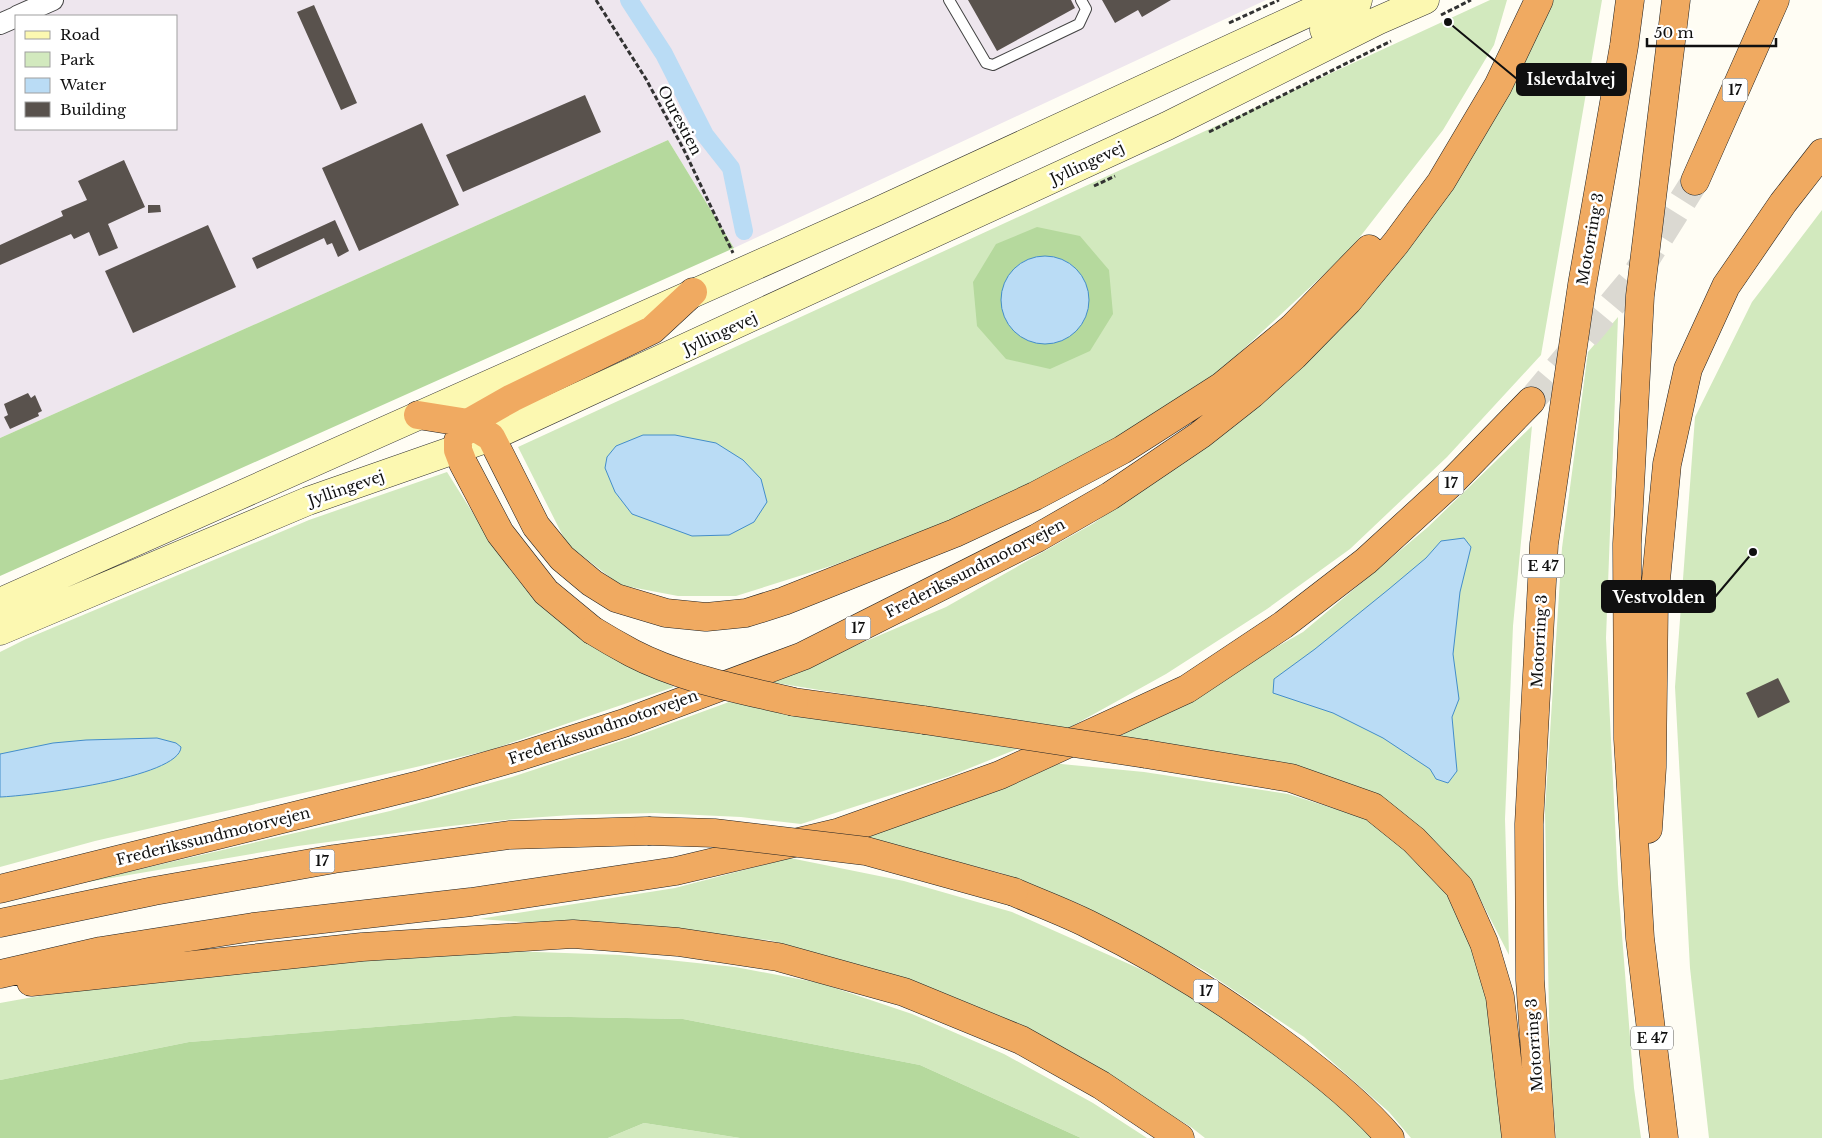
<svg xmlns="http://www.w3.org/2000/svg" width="1822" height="1138" viewBox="0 0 1822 1138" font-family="'Libre Baskerville',serif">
  <rect width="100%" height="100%" fill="#fffdf4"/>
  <path fill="#eee6ee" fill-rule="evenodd" d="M0,0H1266L734,248L668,140L0,438ZM16,16H176V129H16Z"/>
  <path fill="#d2e9be" d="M1490,0H1507L1494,45L1443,130L1349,251L1221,370L1106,445L980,509L834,565L736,596H678L620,585L567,544L518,447Z
    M1553,0H1602L1541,355L1447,457L1350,549L1267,609L1166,674L1065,730L770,682L946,607L1094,523L1272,395L1415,241L1505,95Z
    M1822,210V1138H1709L1690,968L1675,687L1695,417L1752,302Z
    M1618,317L1606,638L1618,884L1634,1088L1641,1138H1556L1550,1064L1545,810L1562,548L1588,352Z
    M1532,426L1513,626L1505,819L1509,955L1473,885L1377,796L1117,738L1303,632L1428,527Z
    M447,472L493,545L538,602L582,640L674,687L490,750L95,841L0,867V652L26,639L309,520Z
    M729,702L1017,749L950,776L801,824L741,817L655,813L571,815L514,819L442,827L298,846L76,884L390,811L512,777L639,735Z
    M1051,763L1144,772L1288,794L1370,820L1424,864L1453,901L1474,954L1488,995L1504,1138H1411L1389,1112L1304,1037L1205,971L1080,904L1001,873L862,838Z
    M790,858L904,881L1012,912L1147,972L1237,1024L1310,1078L1373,1138H1205L1191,1127L1020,1024L894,975L769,940L479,919L675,888Z
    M505,951L621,955L735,967L820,983L912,1014L1004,1054L1093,1103L1147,1138H1081L920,1065L683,1019L514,1016L189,1042L0,1080V1003C41,995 82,990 124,985C250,968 377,959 505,951Z
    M644,1123L740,1138H608Z"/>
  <path fill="#b5d99d" d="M668,140L734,248L0,576V438Z
    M1037,227L1080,236L1109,270L1113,314L1090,351L1050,369L1006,359L977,326L973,282L996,244Z
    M514,1016L683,1019L920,1065L1081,1138H740L644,1123L608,1138H0V1080L189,1042Z"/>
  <path fill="#badcf5" stroke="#438dca" d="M1001 300a44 44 0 1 1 88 0a44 44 0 1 1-88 0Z
    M643,435H675L716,443L743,460L761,479L767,502L754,522L729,535L692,536L632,514L615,492L605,468L607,457L616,446Z
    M1464,538L1471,547L1460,592L1453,654L1459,699L1452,717L1457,771L1448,783L1436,779L1430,769L1383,738L1333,713L1273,693L1274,679L1315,649L1389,589L1426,558L1441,541Z
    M157,738L176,743L181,747C180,778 28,796 0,797V754L53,743L86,740Z"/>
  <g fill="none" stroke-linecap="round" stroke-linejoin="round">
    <path stroke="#badcf5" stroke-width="18" d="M629,0L664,54L705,135L731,168L744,231"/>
  </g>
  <path fill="#59524d" d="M968,0H1071L1075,8L997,51Z
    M1102,0H1171L1142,17L1138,10L1115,23Z
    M314,5L357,103L341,110L297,12Z
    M585,95L601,132L463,192L446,155Z
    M422,123L459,205L359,251L322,168Z
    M124,160L145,207L108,224L118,248L99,256L89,232L74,239L71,234L0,265V245L63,216L61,211L87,200L78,181Z
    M148,205H160L161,212L148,213Z
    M335,220L349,251L338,257L332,243L327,245L324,238L257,269L252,258Z
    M208,225L236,287L133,333L105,271Z
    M28,393L31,398L35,395L42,411L38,413L39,416L10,429L4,417L8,415L4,404Z
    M1778,678L1790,702L1758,718L1746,693Z"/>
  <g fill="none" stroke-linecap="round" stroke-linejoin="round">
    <path stroke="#dbd9d2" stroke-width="28" stroke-dasharray="28 14" stroke-linecap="butt" d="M1531,401L1634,278L1695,181"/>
    <defs>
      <path id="lane" d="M949,0L986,63L993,65L1079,24L1086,9L1081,0"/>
      <path id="street" d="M17,16L53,0
        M0,24L16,17"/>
      <path id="secondary" d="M1324,30L1353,14L1358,0
        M0,602L876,212L1336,0
        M0,631L308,501L491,437L1167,126L1377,21L1425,0"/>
      <path id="highway" d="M1695,181L1775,0
        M418,415L468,423L491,437L536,526L562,558L592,583L616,598L666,613L706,617L746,613L784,601L955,533L1035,496L1122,450L1222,386L1292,328L1369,249
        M592,630L546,592L500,533L463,463L458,450V441L462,432L468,423L512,398L652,330L693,292
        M794,702L924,720
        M1146,754L1291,778L1373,807L1414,840L1459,887L1484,943L1500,997L1516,1138
        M1648,829L1652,767L1654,601L1667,464L1688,369L1726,286L1783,203L1822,153
        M0,889L423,784L521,756L624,723L803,656L1037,538L1110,496L1200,435L1252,394L1294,356L1348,301L1396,243L1441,182L1498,86L1539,0
        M1014,892C1039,903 1064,912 1088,924C1159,959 1228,1002 1291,1050C1326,1076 1362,1105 1390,1138
        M0,923L154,891L334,859L509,835L648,831
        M0,974L101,951L253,927L471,902L676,871L840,832L1000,775L1187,689L1283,625L1366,561L1450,484L1531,401
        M31,982L362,947L573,934L678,942L778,957L904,992L1021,1040L1101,1085L1180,1138
        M1541,1138L1530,980L1529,824L1544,544L1582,285L1624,46L1630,0
        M1664,1138L1640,938L1628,739L1627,544L1640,296L1676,0"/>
    </defs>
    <use href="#lane" stroke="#434343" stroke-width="12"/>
    <use href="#street" stroke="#434343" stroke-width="22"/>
    <use href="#secondary" stroke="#323232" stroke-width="29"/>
    <use href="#highway" stroke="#212121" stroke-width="29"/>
    <path stroke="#323232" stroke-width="3" stroke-dasharray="5 2.5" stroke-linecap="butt" d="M596,0L646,79L684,150L733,253
      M1441,15L1471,0
      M1229,23L1279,0
      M1209,132L1391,41
      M1094,186L1115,176"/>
    <use href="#lane" stroke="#fff" stroke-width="10"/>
    <use href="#street" stroke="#fff" stroke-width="20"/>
    <use href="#secondary" stroke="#fcf8b1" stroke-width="28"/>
    <use href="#highway" stroke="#f0aa61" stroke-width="28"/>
    <defs>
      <path id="highway-bridge" d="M592,630C605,638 619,646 632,653C682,679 740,689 794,702
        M924,720L1146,754
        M648,831L714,833L866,851L1014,892"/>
    </defs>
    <use href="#highway-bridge" stroke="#212121" stroke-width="29" stroke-linecap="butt"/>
    <use href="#highway-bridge" stroke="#f0aa61" stroke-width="28"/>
  </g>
  <g text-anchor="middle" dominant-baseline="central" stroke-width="5" stroke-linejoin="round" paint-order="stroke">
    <g fill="#fff" stroke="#585858" stroke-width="1">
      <rect x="1722.5" y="78.5" width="25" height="23" rx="4"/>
      <rect x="1438.5" y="471.5" width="25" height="23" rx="4"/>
      <rect x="1522" y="554.5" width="42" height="23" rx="4"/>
      <rect x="845.5" y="616.5" width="25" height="23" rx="4"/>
      <rect x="309.5" y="849.5" width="25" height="23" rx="4"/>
      <rect x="1193.5" y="979.5" width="25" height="23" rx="4"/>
      <rect x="1631" y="1026.5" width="42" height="23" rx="4"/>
    </g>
    <g font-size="14" font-weight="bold" fill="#101010">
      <text x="1735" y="90">17</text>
      <text x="1451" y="483">17</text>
      <text x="1543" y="566">E 47</text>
      <text x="858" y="628">17</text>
      <text x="322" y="861">17</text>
      <text x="1206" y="991">17</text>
      <text x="1652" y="1038">E 47</text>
    </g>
    <g font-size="15" fill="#101010" stroke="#fff">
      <text transform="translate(680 120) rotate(62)">Ourestien</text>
      <text transform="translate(1087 163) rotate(-25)">Jyllingevej</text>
      <text transform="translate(1590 239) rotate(-80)">Motorring 3</text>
      <text transform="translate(720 333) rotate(-25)">Jyllingevej</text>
      <text transform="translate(346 488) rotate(-19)">Jyllingevej</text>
      <text transform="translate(975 568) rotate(-27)">Frederikssundmotorvejen</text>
      <text transform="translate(1539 641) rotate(-87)">Motorring 3</text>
      <text transform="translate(603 727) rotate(-19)">Frederikssundmotorvejen</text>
      <text transform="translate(213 836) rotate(-14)">Frederikssundmotorvejen</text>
      <text transform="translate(1534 1045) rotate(-94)">Motorring 3</text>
    </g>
  </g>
  <path fill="none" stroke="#101010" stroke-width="2" d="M1448 22L1517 79M1753 552L1715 597"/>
  <g fill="#101010" stroke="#fff" stroke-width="2">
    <circle cx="1448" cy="22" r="5"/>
    <circle cx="1753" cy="552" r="5"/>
  </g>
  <g fill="#101010" stroke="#101010" stroke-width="2">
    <rect x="1517" y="64" width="109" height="31" rx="5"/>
    <rect x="1602" y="581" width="113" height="31" rx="5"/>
  </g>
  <g font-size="16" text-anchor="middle" font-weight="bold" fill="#fff">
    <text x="1571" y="85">Islevdalvej</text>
    <text x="1659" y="603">Vestvolden</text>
  </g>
  <rect x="15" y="15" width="162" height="115" fill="#ffffff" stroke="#9f9f9f"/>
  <rect x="25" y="31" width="25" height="8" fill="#fcf8b1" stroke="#9f9f9f"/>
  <text x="60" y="40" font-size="15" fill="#101010">Road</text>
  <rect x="25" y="52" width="25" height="15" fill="#d2e9be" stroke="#9f9f9f"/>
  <text x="60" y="65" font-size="15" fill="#101010">Park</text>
  <rect x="25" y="78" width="25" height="15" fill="#badcf5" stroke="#9f9f9f"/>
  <text x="60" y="90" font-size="15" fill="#101010">Water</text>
  <rect x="25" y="102" width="25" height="15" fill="#59524d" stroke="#9f9f9f"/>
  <text x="60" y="115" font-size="15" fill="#101010">Building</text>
  <path d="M1647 38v8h129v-8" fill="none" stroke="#101010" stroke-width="2.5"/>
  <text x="1654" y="38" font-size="15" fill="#101010" stroke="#ffffff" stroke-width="4" paint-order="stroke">50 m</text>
</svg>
